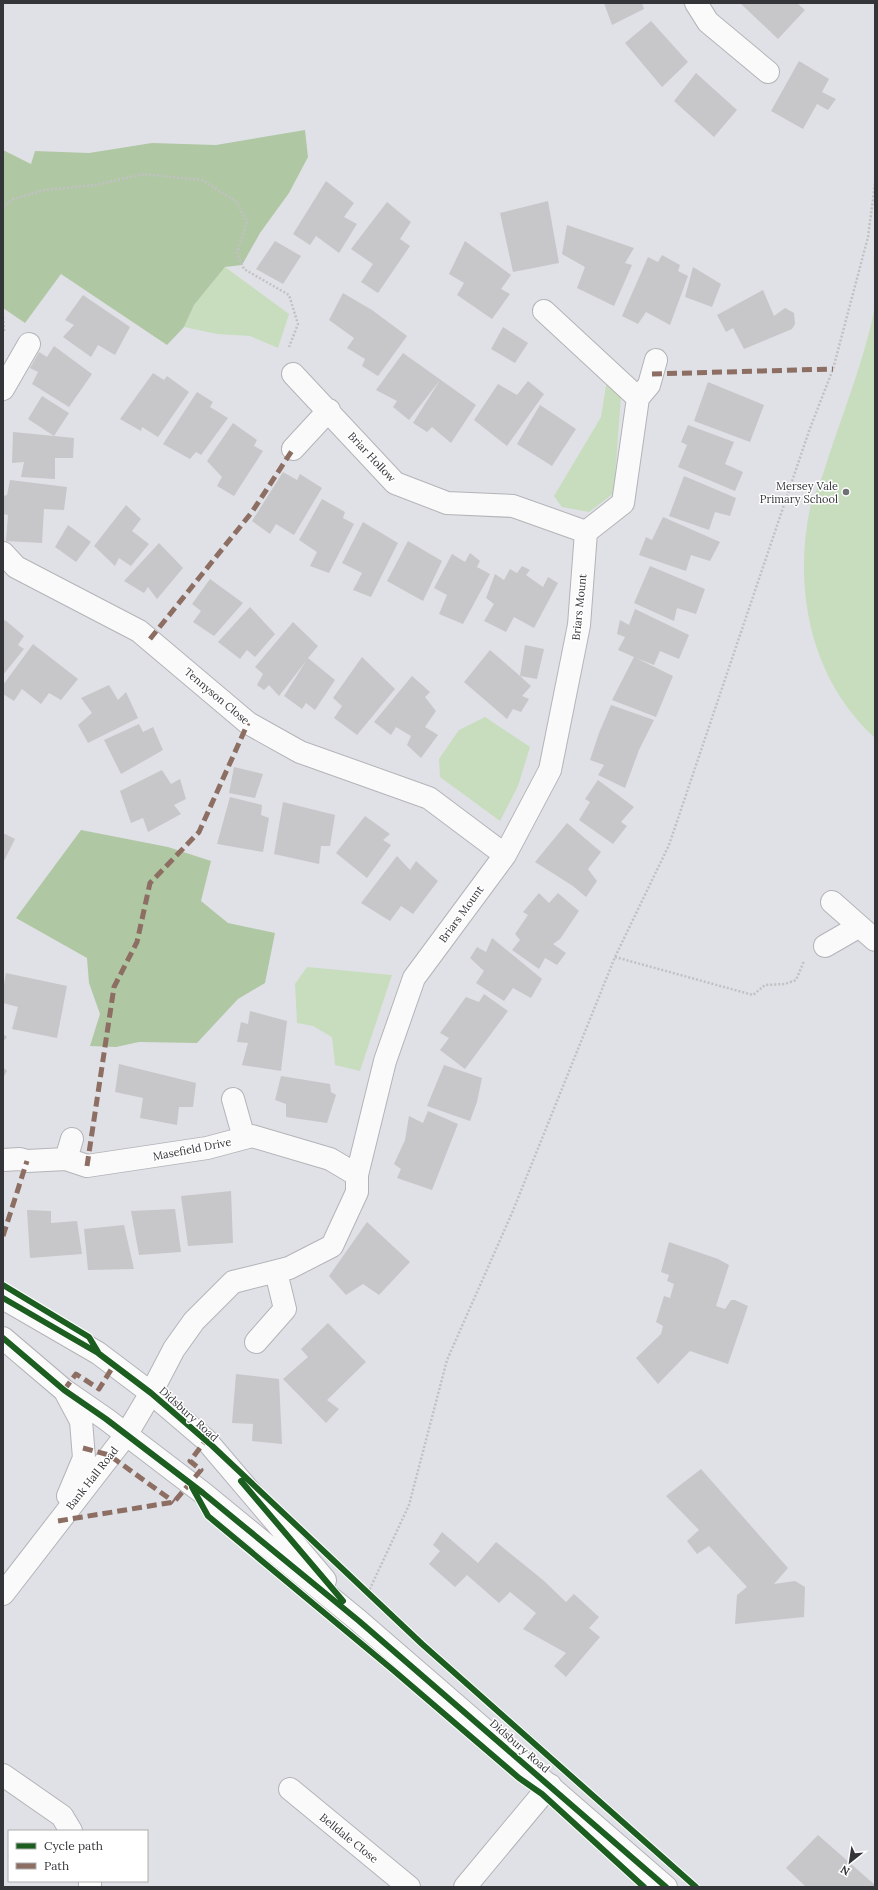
<svg xmlns="http://www.w3.org/2000/svg" width="878" height="1890" viewBox="0 0 878 1890" font-family="Lora,serif">
  <rect width="100%" height="100%" fill="#e0e1e6"/>
  <path fill="#c8ddbd" d="M875,247V738C811,680 793,591 810,508C813,496 819,486 823,474C839,422 861,370 873,316C878,295 871,269 875,247Z
    M225,267L289,314L278,348L250,336L217,334L184,327L194,305Z
    M606,385L621,396L614,493L589,512L562,507L554,496L601,417Z
    M485,717L530,747L518,786L500,821L440,777L439,759L459,730Z
    M307,967L392,975L360,1071L335,1065L332,1037L313,1026L297,1023L295,984Z"/>
  <path fill="#b0c7a3" d="M305,130L308,157L289,193L260,233L242,265L225,267L194,305L184,327L167,345L61,274L25,323L3,308V150L31,164L35,151L89,153L152,143L216,145Z
    M81,830L168,847L211,861L201,901L228,923L275,933L265,983L238,999L197,1043L139,1042L116,1047L90,1046L100,1014L89,983L87,958L16,918Z"/>
  <path fill="#c7c6c9" d="M604,3H642L644,9L612,25Z
    M740,3H797L805,10L778,39Z
    M651,21L688,62L662,87L625,43Z
    M799,61L829,79L822,92L836,99L828,110L817,104L803,129L771,111Z
    M696,73L737,110L714,137L674,101Z
    M326,181L354,203L344,217L357,224L339,253L316,236L310,245L293,234Z
    M548,201L559,263L513,272L500,213Z
    M387,202L411,222L400,239L410,246L378,293L361,282L373,264L351,249Z
    M567,225L634,248L625,263L632,265L614,306L577,288L585,267L562,254Z
    M275,241L301,256L283,284L256,269Z
    M465,241L511,275L501,289L510,294L492,319L457,295L464,283L449,274Z
    M662,255L680,265L678,271L688,276L670,325L646,312L638,324L622,316L648,257L658,262Z
    M693,267L721,284L712,307L685,297Z
    M763,290L774,316L785,308L794,313L795,324L792,329L744,349L733,328L726,332L717,315Z
    M343,293L372,310L407,336L378,376L362,366L365,359L347,348L354,338L329,320Z
    M83,295L130,327L115,355L98,345L91,357L63,337L74,325L65,320Z
    M503,327L528,343L515,363L491,349Z
    M54,346L92,374L69,407L32,384L38,372L30,368L39,352L47,357Z
    M403,353L476,405L451,443L432,427L427,432L413,423L440,380L409,420L393,407L397,401L376,390Z
    M153,373L164,380L167,376L189,392L158,437L142,427L141,431L120,419Z
    M528,381L544,394L507,446L474,420L498,384L517,395Z
    M708,382L764,405L750,442L694,421Z
    M197,392L213,402L210,407L228,418L201,455L196,452L190,459L163,444Z
    M42,396L69,413L54,436L74,438L73,458H55V479L21,477L24,462L12,463L13,432L54,436L28,419Z
    M540,405L576,429L552,466L517,444Z
    M233,423L257,440L254,446L263,451L234,496L217,486L222,477L207,461Z
    M688,425L734,442L725,464L743,472L735,491L678,467L687,445L681,442Z
    M283,472L297,480L300,474L322,488L294,535L276,524L270,534L252,521Z
    M684,476L736,498L730,516L715,512L709,530L669,516Z
    M10,480L67,487L64,510L44,509L42,543L6,541L8,515L3,514V496L7,495Z
    M322,499L345,512L343,518L354,524L329,573L310,566L317,552L299,540Z
    M126,505L141,519L132,531L149,544L131,566L119,558L115,566L94,546Z
    M663,517L720,542L710,561L691,555L686,571L639,555L646,537L652,540Z
    M363,522L398,543L371,597L353,590L362,573L342,563Z
    M68,525L91,542L76,562L55,547Z
    M408,541L442,561L423,601L387,581Z
    M159,543L183,568L157,599L148,587L144,593L124,581Z
    M470,553L480,561L477,567L490,574L463,624L439,614L447,595L434,588L452,554L465,562Z
    M522,566L530,570L526,575L543,587L548,577L558,583L534,628L514,617L506,632L484,621L494,604L486,598L495,574L504,580L510,569L517,573Z
    M650,566L705,589L696,614L677,608L674,621L634,603Z
    M210,579L243,603L214,636L193,622L201,611L192,604Z
    M250,607L275,634L255,657L247,650L240,659L218,642Z
    M635,609L689,635L679,659L660,651L654,665L636,658L673,676L656,717L612,700L634,657L618,650L625,637L617,634L620,620L629,625Z
    M5,620L24,636L18,645L24,649L3,675V622Z
    M293,622L318,646L308,658L335,680L315,710L306,703L302,709L284,696L306,661L279,696L269,685L264,690L257,685L263,674L255,667Z
    M33,644L78,679L61,700L49,693L41,704L22,689L14,701L3,694V685Z
    M525,645L544,649L537,679L520,676L531,686L522,696L529,699L521,712L513,709L507,719L464,682L490,650L520,676Z
    M362,657L395,689L357,735L334,718L342,706L333,698Z
    M412,676L430,692L425,697L436,711L425,727L438,735L421,758L407,745L411,736L396,727L391,735L374,722Z
    M109,685L118,700L126,692L138,718L88,743L78,725L92,713L81,698Z
    M611,705L654,720L639,750L625,788L598,775L604,765L590,760L599,733Z
    M139,724L143,732L153,727L163,750L121,774L104,740Z
    M234,767L263,774L255,798L229,793Z
    M162,770L171,784L180,779L186,799L174,805L181,814L148,832L143,818L131,823L120,791Z
    M598,780L634,807L621,822L627,826L613,844L579,820L590,802L585,799Z
    M230,797L262,805L261,815L269,818L263,852L217,844Z
    M283,802L335,815L330,846H321L319,864L274,854Z
    M365,816L390,834L383,840L391,845L367,878L336,853Z
    M567,823L601,852L588,869L597,881L586,897L573,886L535,862Z
    M3,833L15,839L3,863Z
    M397,856L410,870L416,861L438,881L413,914L401,906L390,921L361,903Z
    M539,893L549,903L558,893L579,911L560,939L553,944L566,953L557,965L545,958L539,969L512,950L520,940L515,934L528,915L523,912Z
    M492,938L542,979L531,998L513,988L504,1001L476,983L484,971L470,958L477,947L486,952Z
    M6,973L67,986L57,1038L12,1029L18,1007L3,1003V990Z
    M484,994L508,1011L465,1069L440,1050L449,1038L440,1033L466,997L479,1002Z
    M250,1011L287,1021L281,1071L242,1065L248,1043L237,1042L241,1022L248,1024Z
    M3,1034L7,1037L3,1042Z
    M119,1064L196,1083L193,1107H179L177,1125L140,1118L143,1098L115,1092Z
    M444,1065L482,1078L477,1102L470,1121L427,1106Z
    M3,1067L7,1071L3,1078Z
    M281,1076L330,1084L331,1092L336,1095L327,1123L286,1117V1104L275,1100Z
    M428,1111L458,1124L432,1190L397,1178L401,1169L394,1164L405,1140L409,1116L423,1123Z
    M231,1191L233,1243L188,1246L181,1196Z
    M175,1209L181,1252L139,1255L131,1211Z
    M27,1210L51,1211V1223L77,1221L82,1254L30,1258Z
    M367,1222L410,1262L379,1295L363,1284L346,1295L329,1276Z
    M124,1225L134,1269L88,1270L84,1229Z
    M669,1242L718,1259L729,1265L716,1306L725,1309L731,1300H735L748,1306L728,1364L690,1351L658,1384L636,1358L661,1334L663,1326L656,1322L664,1296L670,1298L674,1284L667,1281L669,1275L661,1272Z
    M328,1323L366,1362L327,1400L339,1409L326,1423L283,1379L308,1357L301,1349Z
    M236,1374L279,1379L282,1444L252,1441L253,1424L232,1423Z
    M701,1469L788,1568L774,1584L795,1581L805,1587L804,1617L735,1624L737,1595L747,1587L709,1546L697,1554L687,1541L699,1530L666,1496Z
    M442,1532L478,1563L496,1542L543,1580L566,1602L574,1594L599,1617L589,1628L600,1637L566,1677L554,1666L566,1653L523,1629L536,1613L510,1592L499,1603L467,1575L455,1587L429,1564L440,1551L433,1545Z
    M818,1835L875,1885V1887H806L786,1868Z"/>
  <g fill="none" stroke-linecap="round" stroke-linejoin="round">
    <defs>
      <path id="minor" d="M696,3L708,22L768,72
        M544,311L638,398
        M293,374L395,483L447,503L513,506L586,532
        M3,389L29,344
        M293,449L329,410
        M3,553L16,567L139,631L248,723L300,752L429,798L505,855
        M832,902L875,940
        M825,946L858,927
        M233,1099L244,1138
        M66,1159L72,1139
        M3,1160L20,1159L27,1161L66,1159L87,1166L207,1148L252,1136L330,1159L357,1175
        M256,1342L285,1309L276,1272
        M151,1393L174,1349L194,1321L233,1282L289,1268L332,1246L357,1192V1175L385,1061L414,978L505,855L550,770L579,625L586,532L623,503L638,398L649,385L656,360
        M3,1775L62,1816L71,1831
        M290,1789L409,1887
        M90,1881V1887
        M465,1887L550,1785"/>
      <path id="major" d="M3,1298L98,1353L151,1393L206,1440L325,1580
        M3,1338L64,1390L106,1419L203,1493L359,1621L666,1887
        M66,1393L81,1421L84,1458L68,1496
        M3,1594L126,1435L151,1393"/>
    </defs>
    <use href="#minor" stroke="#b3b4b8" stroke-width="24"/>
    <use href="#major" stroke="#b3b4b8" stroke-width="24"/>
    <path stroke="#c1c1c4" stroke-width="2.5" stroke-dasharray="2 2" stroke-linecap="butt" d="M3,207L13,199L45,190L96,185L144,174L202,180L237,202L247,222L237,253L244,269L289,295L298,324L289,347
      M3,317L4,331
      M615,957L753,995L765,985L785,984L796,980L804,961
      M368,1593L409,1505L447,1360L512,1213L615,957L669,845L809,431L833,369L868,237L875,184"/>
    <use href="#minor" stroke="#fafafb" stroke-width="22"/>
    <use href="#major" stroke="#fafafb" stroke-width="22"/>
    <path stroke="#8d6e63" stroke-width="5" stroke-dasharray="10 5" stroke-linecap="butt" d="M652,374L833,369
      M150,639L252,512L293,449
      M87,1166L114,987L137,942L150,883L199,832L248,723
      M3,1236L27,1161
      M64,1390L76,1374L99,1389L114,1365
      M83,1448L109,1455L174,1502
      M58,1521L174,1502L201,1470L190,1461L206,1440"/>
    <defs>
      <path id="cycleway" d="M3,1285L89,1337L98,1352
        M3,1298L98,1353L151,1393L210,1444
        M3,1338L64,1390L106,1419L203,1493L359,1621L666,1887
        M206,1440L422,1644L696,1887
        M241,1481L343,1601
        M192,1487L208,1516L393,1670L519,1778L542,1794L644,1887"/>
    </defs>
    <use href="#cycleway" stroke="#fff" stroke-width="8"/>
    <use href="#cycleway" stroke="#1b5e20" stroke-width="6"/>
  </g>
  <circle fill="#707175" stroke="#fff" stroke-width="1.5" cx="846" cy="492" r="4"/>
  <g text-anchor="middle" dominant-baseline="central" stroke-width="3" stroke-linejoin="round" paint-order="stroke">
    <g font-size="11" fill="#343538" stroke="#fff">
      <text transform="translate(372 457) rotate(47)">Briar Hollow</text>
      <text transform="translate(579 607) rotate(-84)">Briars Mount</text>
      <text transform="translate(217 696) rotate(40)">Tennyson Close</text>
      <text transform="translate(461 914) rotate(-54)">Briars Mount</text>
      <text transform="translate(192 1149) rotate(-11)">Masefield Drive</text>
      <text transform="translate(189 1414) rotate(42)">Didsbury Road</text>
      <text transform="translate(92 1478) rotate(-52)">Bank Hall Road</text>
      <text transform="translate(520 1746) rotate(41)">Didsbury Road</text>
      <text transform="translate(349 1838) rotate(39)">Belldale Close</text>
    </g>
    <g font-size="11" fill="#343538" stroke="#fff" text-anchor="end">
      <text x="838" y="486">Mersey Vale<tspan x="838" dy="13">Primary School</tspan></text>
    </g>
  </g>
  <rect width="878" height="1890" fill="none" stroke="#343538" stroke-width="8"/>
  <rect x="8" y="1830" width="140" height="52" fill="#ffffff" stroke="#aeaeaf"/>
  <rect x="16" y="1843" width="20" height="6" fill="#1b5e20" stroke="#aeaeaf"/>
  <text x="44" y="1850" font-size="12" fill="#343538">Cycle path</text>
  <rect x="16" y="1863" width="20" height="6" fill="#8d6e63" stroke="#aeaeaf"/>
  <text x="44" y="1870" font-size="12" fill="#343538">Path</text>
  <g transform="translate(850 1862) rotate(210)" stroke="#ffffff" stroke-width="3" paint-order="stroke">
  <path d="M0-3L7 15L0 10L-7 15Z" fill="#343538"/>
  <text y="-6" font-size="11" font-weight="bold" text-anchor="middle" fill="#343538">N</text>
  </g>
</svg>
